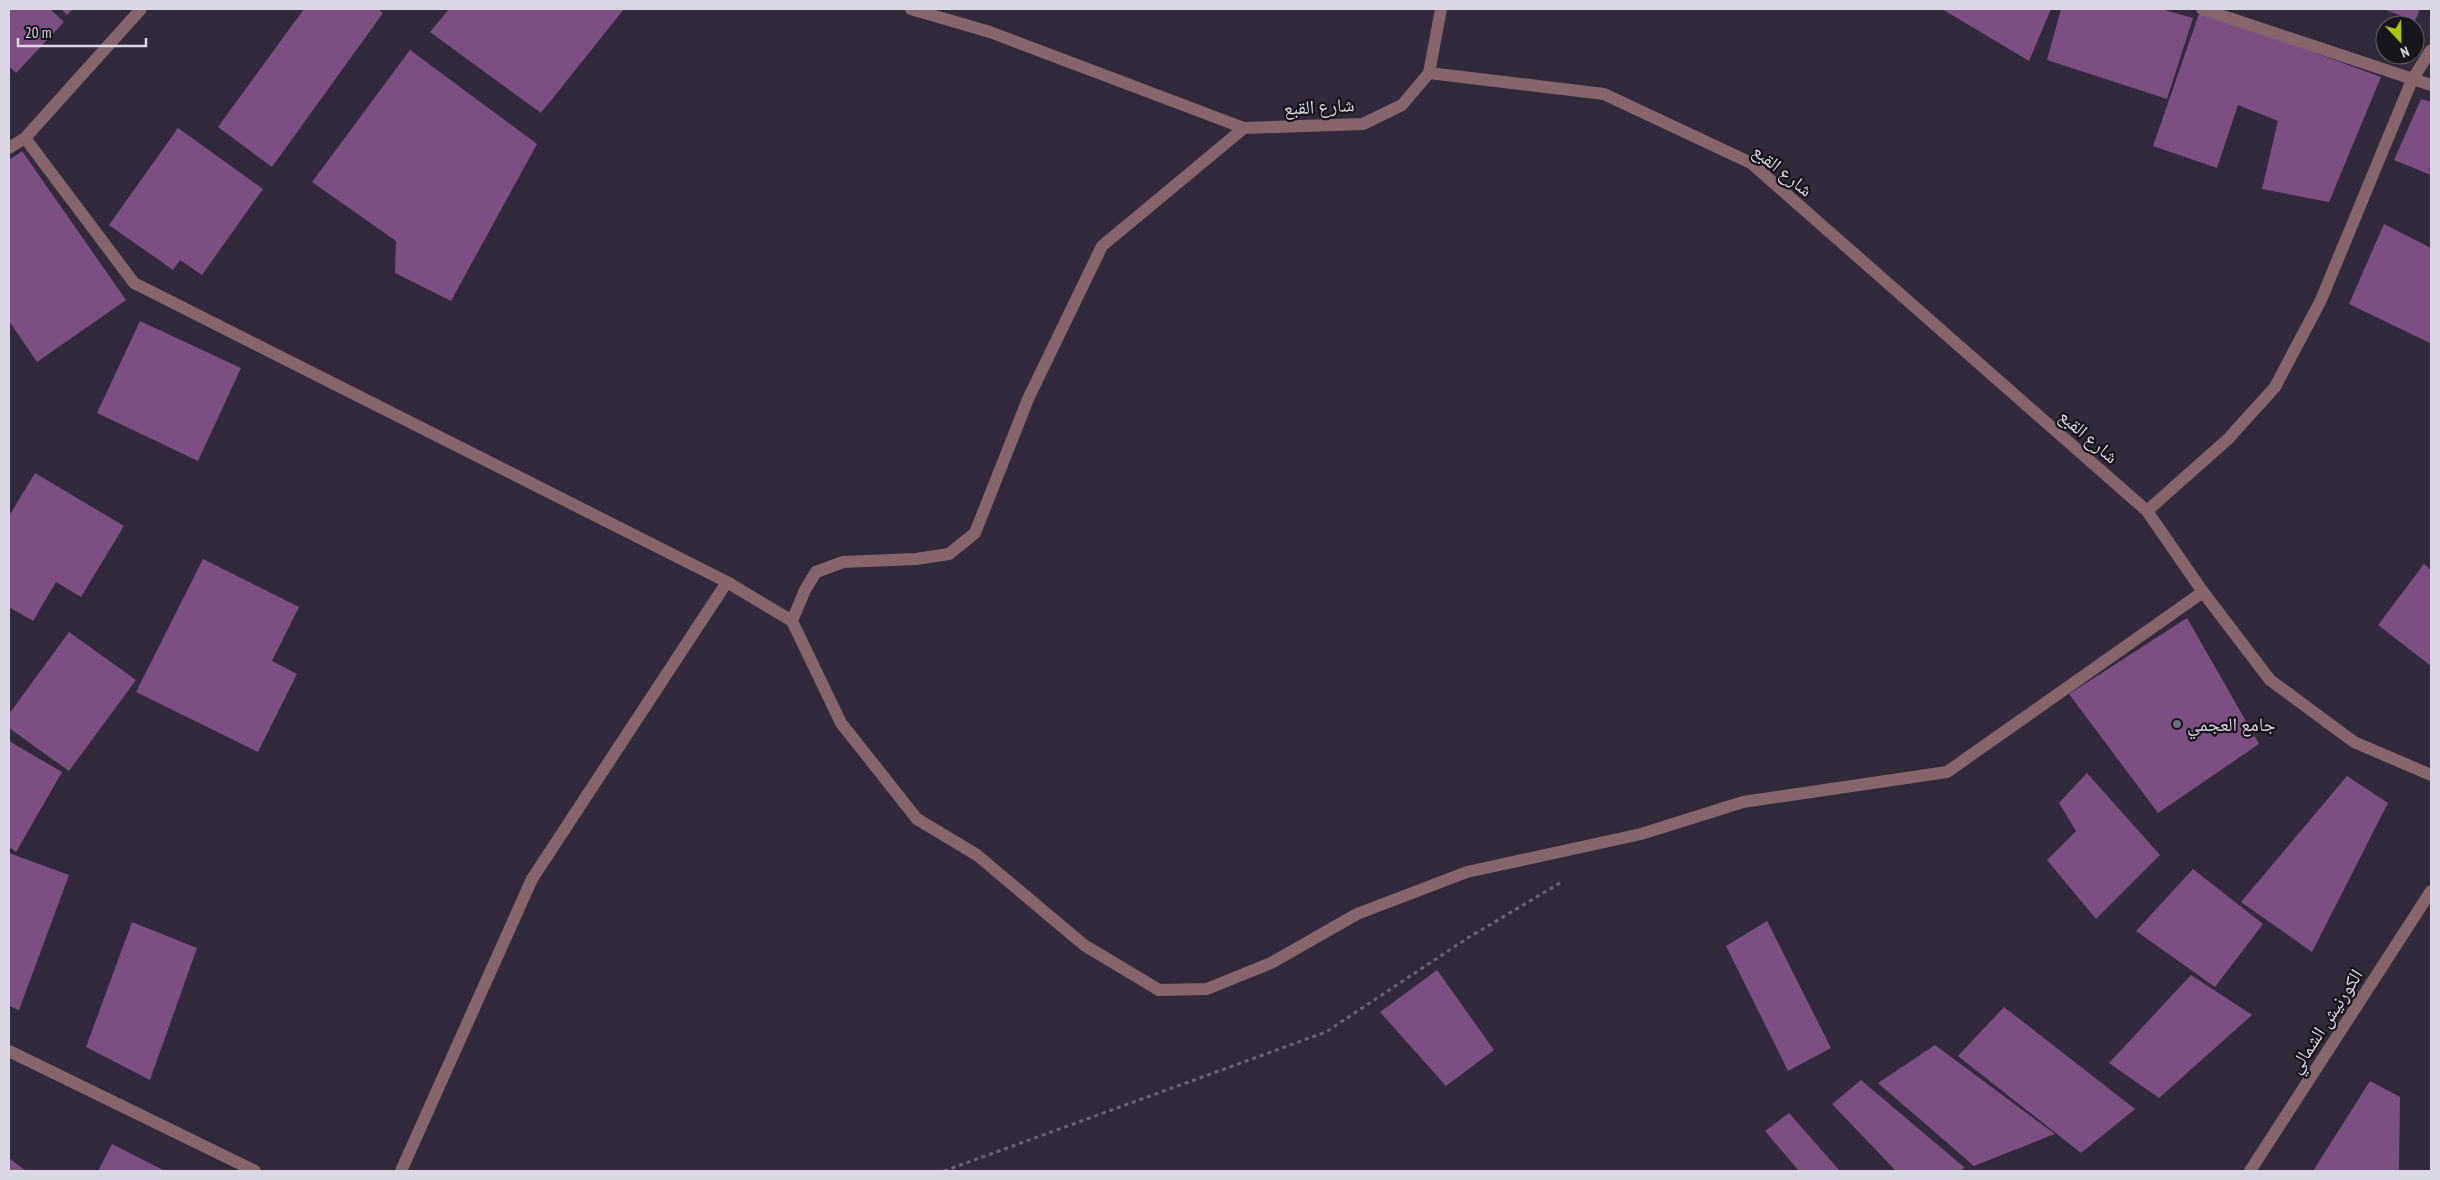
<svg xmlns="http://www.w3.org/2000/svg" width="2440" height="1180" viewBox="0 0 2440 1180" font-family="'PT Sans Narrow','Noto Naskh Arabic',sans-serif">
  <rect width="100%" height="100%" fill="#32293c"/>
  <path fill="#7c4e82" d="M9,9H50L64,22L16,73L9,66Z
    M61,9H73L67,15Z
    M304,9H378L383,13L272,167L218,127Z
    M449,9H624L541,113L430,32Z
    M1942,9H2051L2029,61Z
    M2061,9H2161L2193,18L2167,99L2047,60Z
    M2383,9H2420L2415,21Z
    M2200,11L2381,77L2329,202L2262,189L2278,121L2238,105L2217,168L2153,146Z
    M410,50L537,144L451,301L395,273L396,241L312,182Z
    M2421,99L2431,102V175L2394,160Z
    M178,128L263,189L202,275L180,260L173,270L109,225Z
    M22,151L126,300L37,362L9,321V160Z
    M2384,224L2431,248L2430,343L2349,304Z
    M140,321L241,368L198,461L97,413Z
    M35,473L124,526L81,597L56,582L33,621L9,607V516Z
    M203,559L299,607L272,661L297,674L258,752L136,692Z
    M2424,564L2431,570V666L2378,625Z
    M2187,618L2259,744L2158,813L2069,694Z
    M69,632L136,680L69,771L9,728V714Z
    M9,741L62,772L16,852L9,847Z
    M2087,773L2160,855L2096,919L2047,860L2076,831L2059,803Z
    M2347,776L2388,803L2312,952L2241,902Z
    M9,853L69,875L19,1010L9,1006Z
    M2193,869L2263,924L2215,987L2136,931Z
    M1767,921L1831,1048L1788,1071L1726,946Z
    M132,922L197,948L150,1080L86,1047Z
    M1437,970L1494,1050L1446,1086L1380,1012Z
    M2191,975L2252,1015L2159,1098L2109,1063Z
    M2004,1007L2135,1109L2081,1153L1958,1056Z
    M1935,1045L2055,1134L1974,1166L1878,1083Z
    M1861,1080L1965,1168L1959,1171H1896L1832,1104Z
    M2370,1081L2400,1097L2399,1171H2313Z
    M1789,1113L1840,1171H1799L1765,1131Z
    M112,1144L165,1171H98Z
    M9,1158L26,1171H9Z"/>
  <g fill="none" stroke-linecap="round" stroke-linejoin="round">
    <path stroke="#6a6273" stroke-width="3" stroke-dasharray="4 4" stroke-linecap="butt" d="M944,1171L1326,1032L1466,939L1560,883"/>
    <path stroke="#85646a" stroke-width="12" d="M911,9L990,32L1244,128L1363,124L1402,105L1429,73L1604,94L1751,163L2147,511L2203,592L2270,680L2354,742L2431,775
      M2202,9L2431,85
      M1429,73L1441,9
      M25,138L134,283L727,582L792,621L841,723L917,819L977,855L1084,945L1159,990L1207,989L1271,963L1357,914L1467,872L1641,834L1743,802L1947,772L2203,592
      M9,148L25,138L141,9
      M2147,511L2228,439L2275,387L2321,300L2412,80L2431,50
      M792,621L805,590L816,572L843,562L916,559L949,554L975,533L1028,399L1102,246L1244,128
      M9,1051L255,1171
      M401,1171L532,879L727,582
      M2250,1171L2431,891"/>
  </g>
  <circle fill="#6b7280" stroke="#18141c" stroke-width="2" cx="2177" cy="724" r="5"/>
  <g text-anchor="middle" dominant-baseline="central" stroke-width="4.5" stroke-linejoin="round" paint-order="stroke">
    <g font-size="19" fill="#dcd7e4" stroke="#18141c">
      <text transform="translate(1319 106) rotate(-3)">شارع القبع</text>
      <text transform="translate(1783 170) rotate(39)">شارع القبع</text>
      <text transform="translate(2089 436) rotate(41)">شارع القبع</text>
      <text transform="translate(2325 1021) rotate(-57)">الكورنيش الشمالي</text>
    </g>
    <g font-size="19" fill="#dcd7e4" stroke="#18141c" text-anchor="start">
      <text x="2187" y="724">جامع العجمي</text>
    </g>
  </g>
  <rect width="2440" height="1180" fill="none" stroke="#dcd7e4" stroke-width="20"/>
  <g transform="translate(2400 40) rotate(158)"><circle r="24" fill="#18141c" stroke="#66626c"/>
  <path d="M0-4L9 19L0 12L-9 19Z" fill="#aec60a"/>
  <text y="-8" font-size="14" font-weight="bold" text-anchor="middle" fill="#dcd7e4">N</text>
  </g>
  <path d="M18 38v8h128v-8" fill="none" stroke="#dcd7e4" stroke-width="2.5"/>
  <text x="25" y="38" font-size="15" fill="#dcd7e4" stroke="#18141c" stroke-width="4" paint-order="stroke">20 m</text>
</svg>
